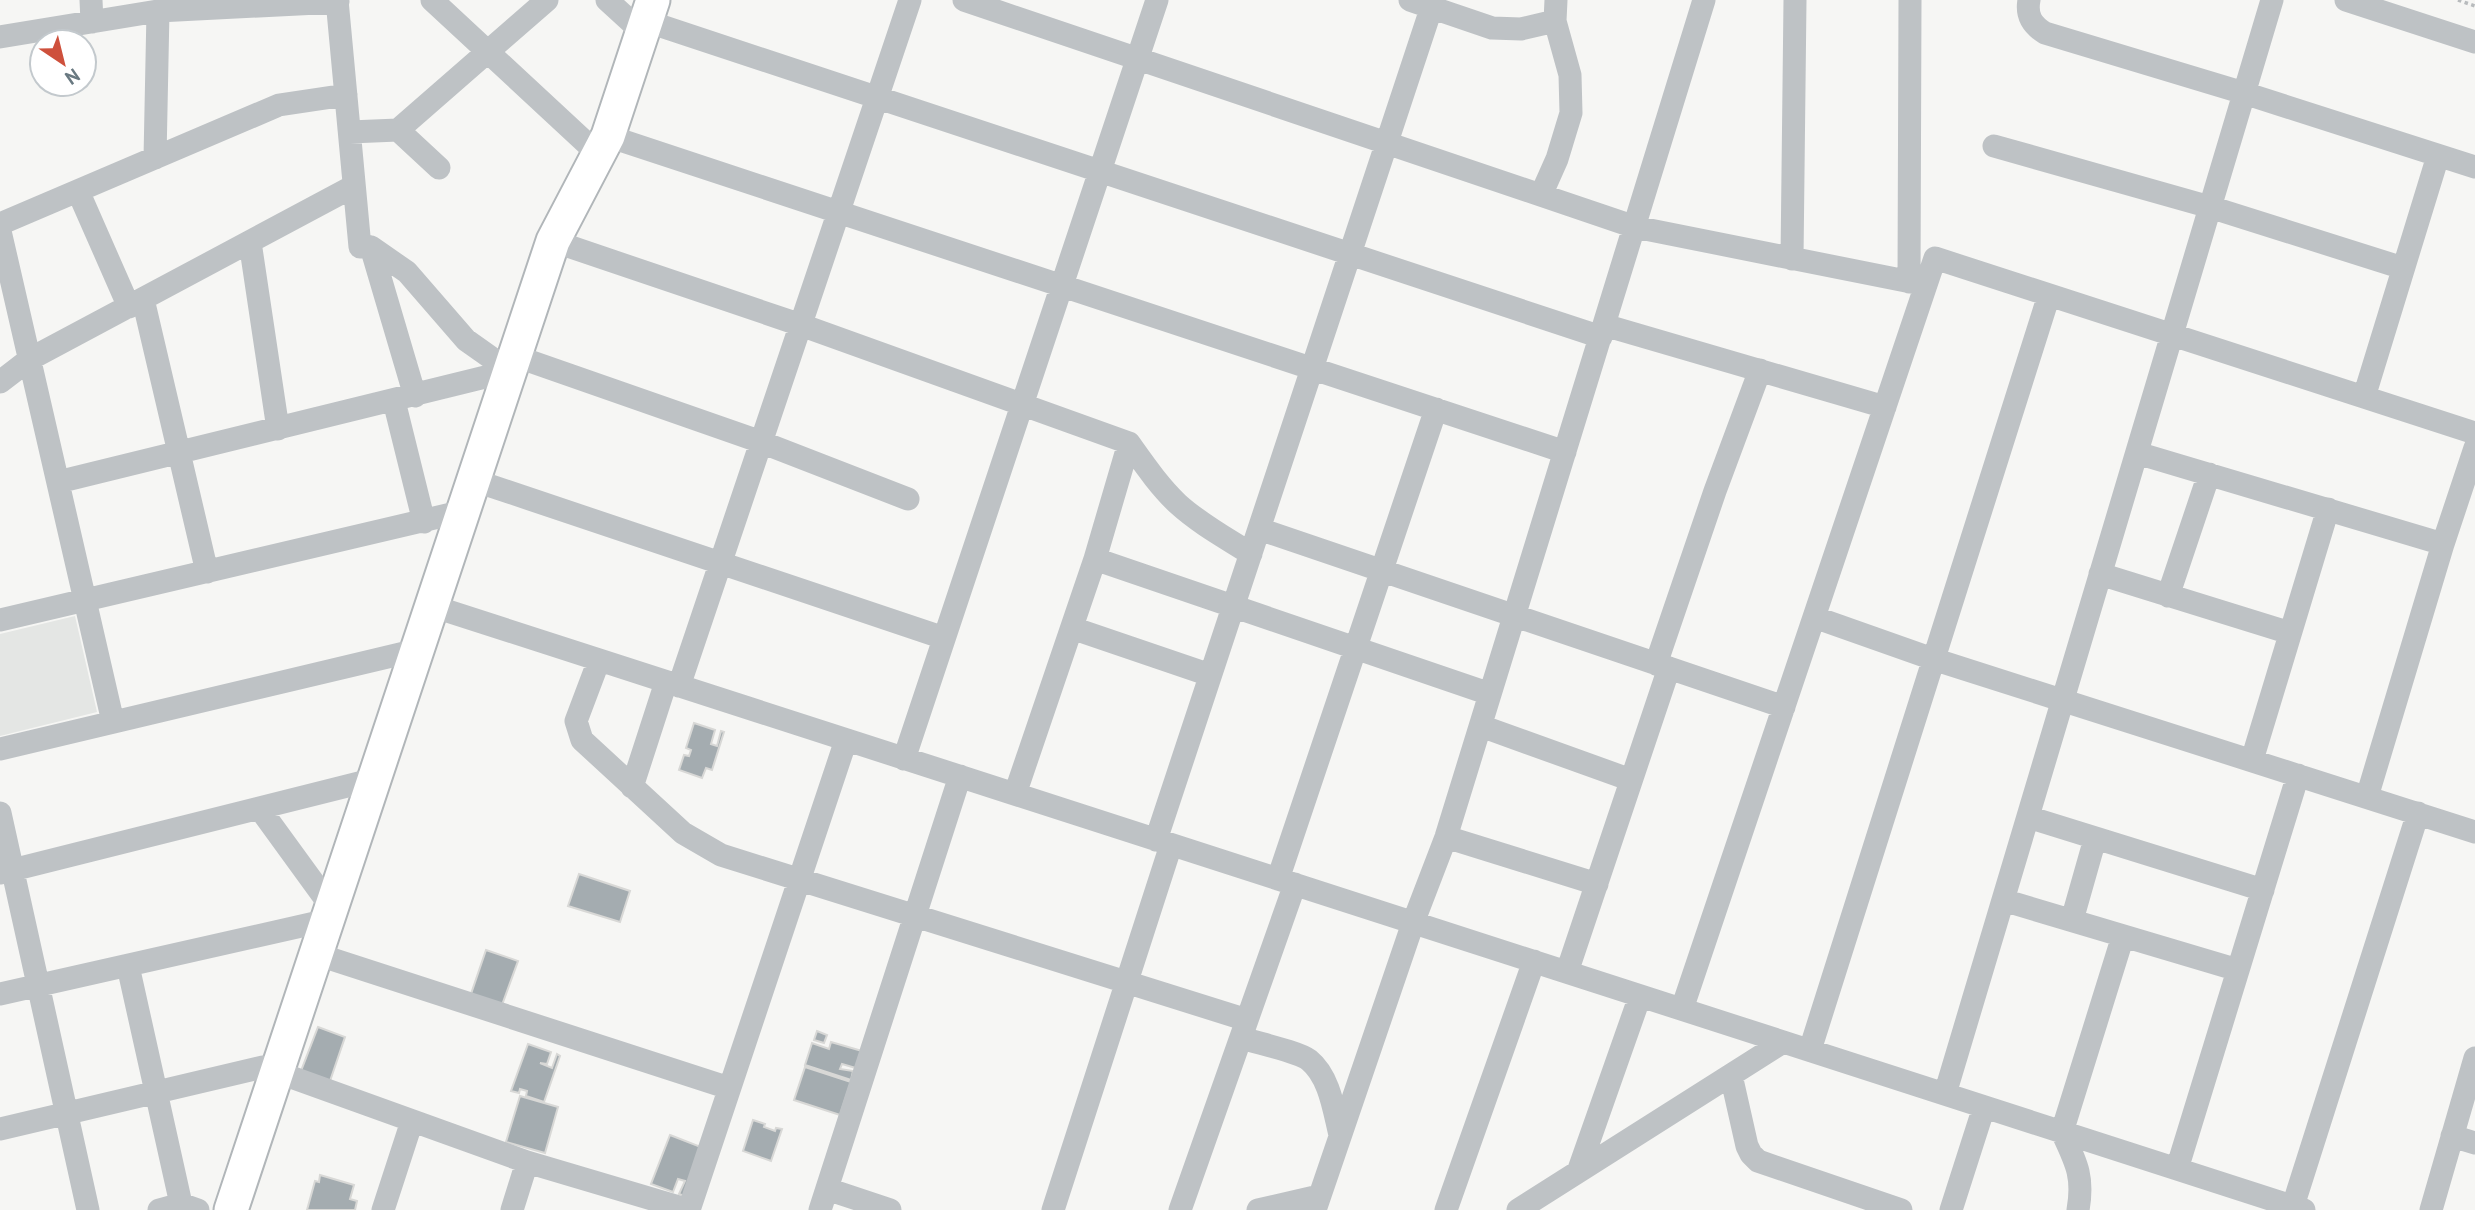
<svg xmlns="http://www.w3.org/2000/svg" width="2475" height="1210" viewBox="0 0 2475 1210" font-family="'PT Sans',sans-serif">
  <rect width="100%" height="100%" fill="#f6f6f4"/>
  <path fill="#e4e6e4" d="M75,616L97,712L0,736V634Z"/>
  <path fill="#a4acb0" stroke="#d8d8d6" stroke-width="2" d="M694,723L715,730L711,744L717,746L721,731L724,732L712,770L706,768L702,778L679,770L684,755L689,756L691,750L686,748Z
    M579,874L630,891L620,922L568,906Z
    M486,950L518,961L502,1005L471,994Z
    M318,1027L345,1037L330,1081L301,1071Z
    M817,1031L827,1035L824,1043L814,1040Z
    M831,1042L862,1051L859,1069L842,1064L840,1069L853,1071L851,1080L805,1065L812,1043L829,1049Z
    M528,1044L551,1052L547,1064L540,1063L552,1068L557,1054L560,1056L544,1102L526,1096L527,1091L520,1089L519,1093L511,1091Z
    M805,1067L851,1082L840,1115L794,1100Z
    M520,1096L558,1107L545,1153L506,1142Z
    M753,1120L765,1124L764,1127L775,1131L776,1128L782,1129L771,1161L743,1151Z
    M670,1135L706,1149L687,1197L679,1194L685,1181L678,1179L673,1192L651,1184Z
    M320,1175L354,1185L350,1199L357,1201L355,1210H307L315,1181L319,1182Z"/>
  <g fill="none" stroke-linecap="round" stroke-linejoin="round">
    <defs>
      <path id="secondary" d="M231,1210L553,241L608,136L653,0"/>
    </defs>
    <use href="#secondary" stroke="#b1b6b9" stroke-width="37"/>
    <path stroke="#b8bbbd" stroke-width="3.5" stroke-dasharray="3.5 3.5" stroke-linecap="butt" d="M2458,0L2475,6"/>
    <path stroke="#bec2c5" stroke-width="23" d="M91,0L92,22
      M337,0L360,247H371L407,272L466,340L510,371
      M432,0L598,154
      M607,0L642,32
      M964,0L1635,227L1926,285
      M1410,0L1492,28L1521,29L1555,21
      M2029,0C2026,16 2032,25 2045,33L2244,93L2475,167
      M2346,0L2475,42
      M646,21L1601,337
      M0,37L158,11L338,2
      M398,130L439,168
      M350,132L398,130L547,0
      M608,136L1565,452
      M1994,146L2210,207L2403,268
      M155,158L158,11
      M78,191L129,307
      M1541,195L1557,159L1571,113L1570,75L1555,21L1556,0
      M0,224L279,105L346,95
      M0,231L113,722
      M553,241L801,325L1129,443C1144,464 1159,486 1178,504C1200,524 1226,538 1251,554
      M250,242L278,429
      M371,247L415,396
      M1792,259L1795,0
      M1909,282L1910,0
      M143,299L207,572
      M1604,325L1885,407
      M515,356L761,442L908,499
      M0,382L30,359L354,186
      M2364,397L2438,156
      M394,401L424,522
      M2137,453L2443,544
      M473,480L944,638
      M58,482L510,371
      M1259,529L1784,707
      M1095,559L1490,694
      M2100,574L2290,633
      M2168,596L2209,474
      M432,606L2304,1210
      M1814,617L1933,659L2475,832
      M0,620L464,511
      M1072,628L1210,675
      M599,660L576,721L582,740L683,833L721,855L1247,1020
      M1656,664L1715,491L1760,370
      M679,686L910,0
      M1481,726L1631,780
      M0,749L417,650
      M904,759L1157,0
      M2252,760L2328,509
      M632,787L666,682
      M1015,794L1095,559L1129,443
      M2367,797L2443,544L2475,448
      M260,809L332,908
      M0,813L88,1210
      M2028,817L2263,890
      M1446,837L1597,884
      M1156,840L1434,0
      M0,873L375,779
      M1278,879L1436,409
      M2003,900L2238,970
      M2072,920L2095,839
      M316,954L729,1088
      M128,966L181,1204
      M1567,972L1669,668
      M0,994L328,920
      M1682,1009L1935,258L2475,433
      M1242,1038C1257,1043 1299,1052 1309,1060C1330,1077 1334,1111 1340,1135
      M1810,1050L2049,295
      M1731,1075L1747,1146L1751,1154L1758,1161L1901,1210
      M1945,1094L2272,0
      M0,1129L263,1067L527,1162L689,1210L846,740
      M2452,1136L2475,1143
      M2177,1169L2298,775
      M1578,1172L1640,996
      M827,1189L890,1210
      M2293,1206L2418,813
      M159,1210L181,1204L198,1210
      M383,1210L412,1121
      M512,1210L527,1162
      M820,1210L960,776
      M1053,1210L1171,845
      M1180,1210L1295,884
      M1258,1210L1319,1196
      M1315,1210L1413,923L1446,837L1704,0
      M1446,1210L1534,961
      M1518,1210L1783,1042
      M1951,1210L1984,1107
      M2078,1210C2084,1176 2076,1162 2062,1132L2123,936
      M2431,1210L2475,1058"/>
    <use href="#secondary" stroke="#fff" stroke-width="33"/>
  </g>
  <g transform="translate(63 63) rotate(145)"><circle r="33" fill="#ffffff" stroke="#c3c9cd" stroke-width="2"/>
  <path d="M0-5L12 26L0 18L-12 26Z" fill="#ce503c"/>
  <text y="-10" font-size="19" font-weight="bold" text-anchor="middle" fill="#697981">N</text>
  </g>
</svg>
